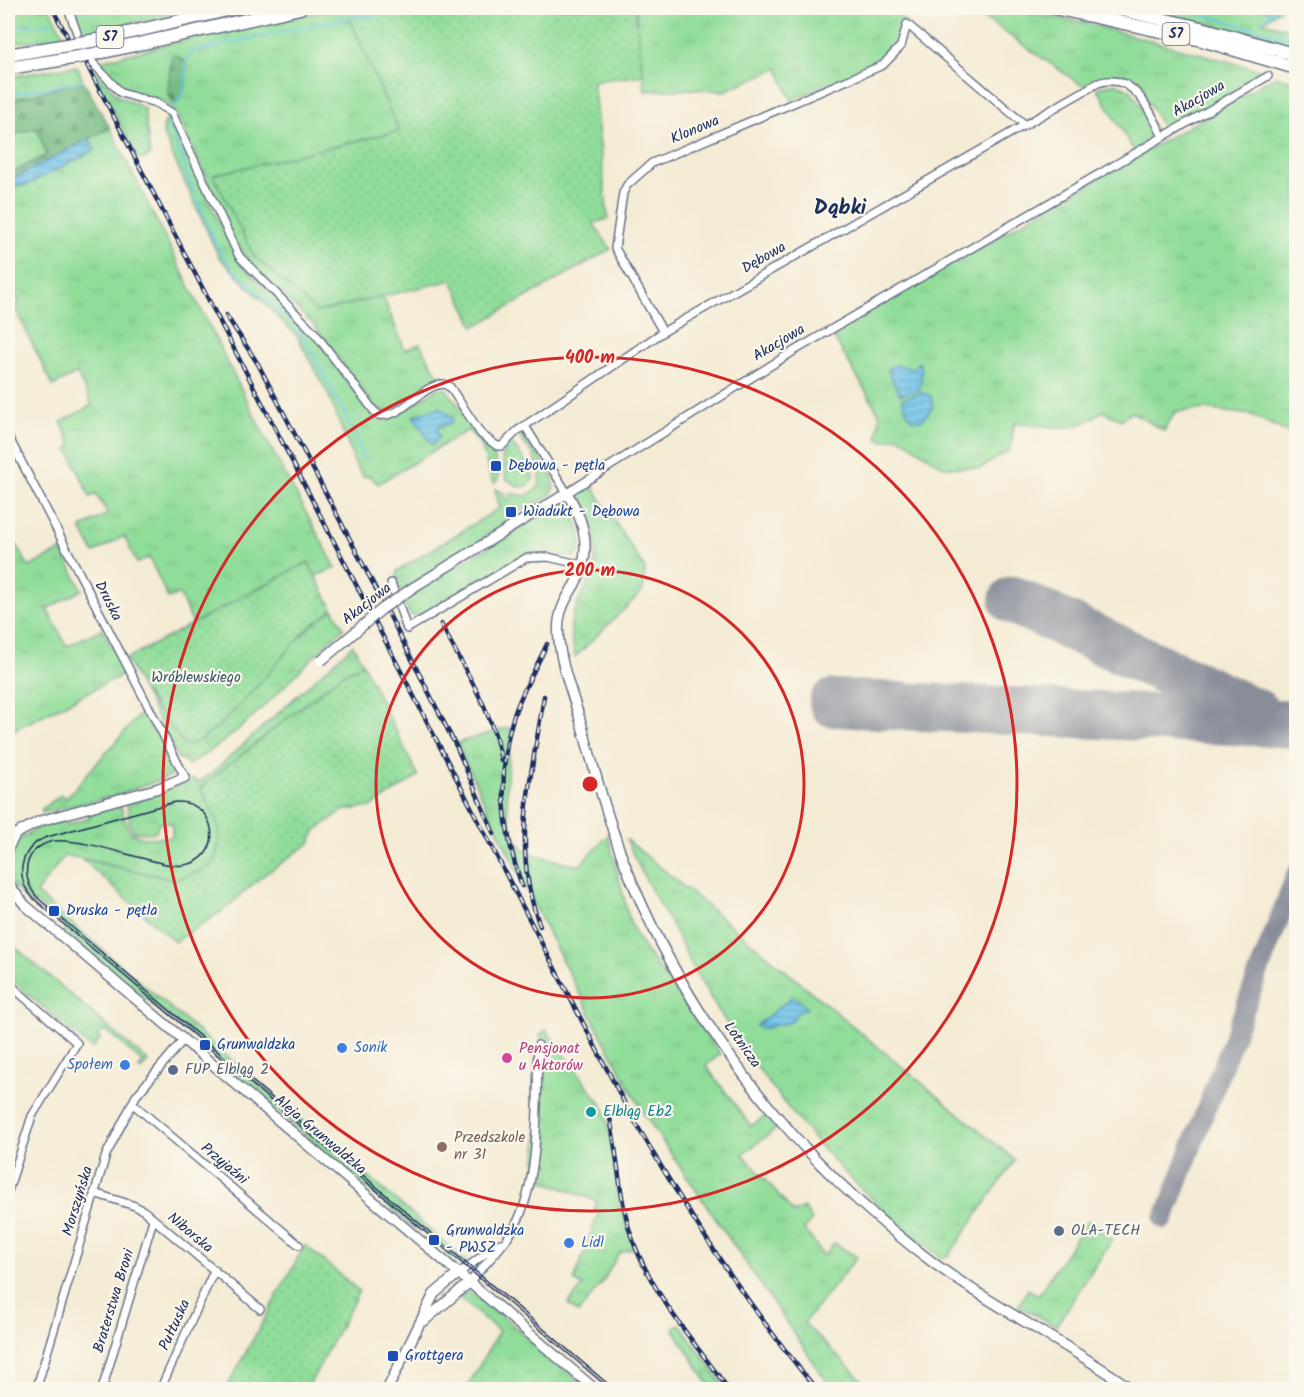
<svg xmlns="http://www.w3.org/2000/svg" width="1304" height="1397" viewBox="0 0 1304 1397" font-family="Kalam,sans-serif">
  <defs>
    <pattern id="grass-tufts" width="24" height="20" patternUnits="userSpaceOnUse" patternTransform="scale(1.5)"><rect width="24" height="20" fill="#90dd9a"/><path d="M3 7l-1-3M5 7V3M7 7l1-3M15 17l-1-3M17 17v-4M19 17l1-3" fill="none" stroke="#7cbe87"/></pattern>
    <pattern id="forest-firs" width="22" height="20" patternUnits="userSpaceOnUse" patternTransform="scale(1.5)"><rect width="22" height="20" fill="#74bc82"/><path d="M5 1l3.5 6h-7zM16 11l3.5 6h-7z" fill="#5e996e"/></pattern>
    <pattern id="garden-dots" width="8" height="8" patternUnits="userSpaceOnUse" patternTransform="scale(1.5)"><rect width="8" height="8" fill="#90dd9a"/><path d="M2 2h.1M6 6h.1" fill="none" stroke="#7cbe87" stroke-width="1.8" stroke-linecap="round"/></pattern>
    <pattern id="water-rules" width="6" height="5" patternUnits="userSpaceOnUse" patternTransform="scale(1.5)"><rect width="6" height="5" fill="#6dc3ea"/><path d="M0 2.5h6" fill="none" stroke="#599fc1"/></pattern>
  </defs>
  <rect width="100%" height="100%" fill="#fbf7ec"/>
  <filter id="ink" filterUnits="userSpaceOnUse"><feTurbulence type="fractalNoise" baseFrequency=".0167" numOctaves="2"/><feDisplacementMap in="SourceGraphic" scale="12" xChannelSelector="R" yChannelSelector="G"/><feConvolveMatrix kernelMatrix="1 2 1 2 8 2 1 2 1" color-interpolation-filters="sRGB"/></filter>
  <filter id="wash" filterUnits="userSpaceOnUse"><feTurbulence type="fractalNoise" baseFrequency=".008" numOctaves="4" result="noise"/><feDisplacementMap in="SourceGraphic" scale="24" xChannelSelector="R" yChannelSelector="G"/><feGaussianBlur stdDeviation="1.35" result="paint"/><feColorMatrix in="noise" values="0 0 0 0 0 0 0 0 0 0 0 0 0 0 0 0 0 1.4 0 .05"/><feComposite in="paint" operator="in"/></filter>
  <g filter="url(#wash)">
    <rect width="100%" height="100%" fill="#f4ebd4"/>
    <path fill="url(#grass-tufts)" stroke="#56867c" stroke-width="1.5" d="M8,8H49L66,39L8,43Z
      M70,8H202L80,35Z
      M347,8H428L350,19L400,131L214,175L317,312L383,297L405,350L420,344L440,379L390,412L375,408L315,326L254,268L233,238L176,112L164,101L124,92L96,62L273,19Z
      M635,8H901L900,17L907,24L898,44L880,63L791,100L778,68L724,91L693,89L645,91Z
      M976,8H998L1082,22L1267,72L1165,132C1144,95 1132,57 1083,86L974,11Z
      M1147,8H1281L1264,22L1296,31V48Z
      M89,64L118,96L144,108L150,156L139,160Z
      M77,66L83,81L8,101V77Z
      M1276,76L1296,82V436L1251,415L1205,409L1175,412L1164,431L1132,412L1121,420L1102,411C1075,436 1049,426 1015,422L1010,450L981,468L944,467L899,437L882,441L877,438L880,415L831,333Z
      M1115,83L1131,90L1159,136L1134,151L1097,88Z
      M168,116L238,261L313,334L374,416L380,420H389L437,389H446L493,451L499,476L497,481L493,484L481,445L468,430L378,484L370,476L364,477L356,466L328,394L297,336L219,257L163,134L164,125Z
      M37,128L47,155L8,175V136Z
      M110,128L265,437L336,568L315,576L308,562L193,624L179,594L168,598L149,557L137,563L124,536L94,553L81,528L108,514L96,494L90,497L68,448L72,446L61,422L92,405L77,373L53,386L14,306L19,303L8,280V190L94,150L89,139Z
      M521,434L527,436L553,478L554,487L550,496L518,512L472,546L398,593L397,571L500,508L495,489L504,493L506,500L511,499L509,493L526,496L539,487L541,469L534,458L535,456L520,439Z
      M509,443L512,444L532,470L533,479L527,486L519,487L506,479L502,458Z
      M591,484L645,569L643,591L575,657C573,646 570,634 571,624C574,607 582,596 589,581C600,555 597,528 584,504L578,502C576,492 583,489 591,484Z
      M564,503L570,507C577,521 588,545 575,557L539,553L520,557L418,617L411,615L401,600L557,505Z
      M8,529L29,567L62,550L82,590L47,609L67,646L102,629L126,673L8,733Z
      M333,609L344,628C292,675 248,731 188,765L181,758L178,759L144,692L185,746L281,657L309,627Z
      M353,645L363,664L343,674L200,788C218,824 228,828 211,867L175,880L65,855L36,893L468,1262C457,1266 452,1260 444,1254L446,1251L418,1227L415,1229L211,1054V1051L63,932L66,928L35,902L32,905L8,880V852C22,834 39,824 62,821L64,825L90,818L89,815L105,807H121C130,843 139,838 172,837V823H158L157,830L153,833L135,832L130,824L127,804L194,779L197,783L211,774Z
      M142,712L147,713L175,766L174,775L111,797L43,813L41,810L61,795L66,798Z
      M507,728L513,730C507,759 498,831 526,850C540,859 563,861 579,866L608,835L630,922L639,941L720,1054L706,1066L751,1126L767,1115L777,1128L743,1154L794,1213L804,1208L812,1220L804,1229L824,1256L834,1243L857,1257L804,1323L862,1380L856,1389H832L644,1114C577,992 514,869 457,743Z
      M626,839L1015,1160L948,1257L942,1258C841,1183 762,1085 698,977C689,961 682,944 673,928C656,899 640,870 626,839Z
      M8,941L148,1061L141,1070L139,1068L143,1063L107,1031H102L98,1036L101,1038L92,1049L8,977Z
      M546,1030L603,1106L608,1123L617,1192L634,1248L619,1253L602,1283L578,1313L568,1304L583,1286L574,1281L599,1211L594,1209L597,1201L535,1178L544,1044L540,1035Z
      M1088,1220L1112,1240L1056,1326L1018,1306L1028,1289L1038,1295Z
      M468,1292L476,1294L589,1389H466L499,1331L458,1297Z
      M680,1324L726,1389H712L707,1382L673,1328Z"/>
    <path fill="url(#forest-firs)" stroke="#487670" stroke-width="1.5" d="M176,55L186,63C187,81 188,91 175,105L168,93L171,57Z
      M83,81L110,128L8,181V175L47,155L37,128L8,136V101Z"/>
    <path fill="url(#garden-dots)" stroke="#56867c" stroke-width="1.5" d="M428,8H635L643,75L593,81L608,219L593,223L611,249L474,327L452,280L317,312L254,256L213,175L399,131L349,18Z
      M308,562L333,609C325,616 315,621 308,629C279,656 221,740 185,746L144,692L126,659Z
      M363,664L418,776L371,807L344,810L315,831L310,843L260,878L224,910L175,942L82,859L175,880L211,867C228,829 218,823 200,788L343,674Z
      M305,1245L359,1291L307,1389H226Z"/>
    <path fill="url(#water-rules)" stroke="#4479a4" stroke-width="1.5" d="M89,139L95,150L25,186L18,185L8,190V181Z
      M919,362L922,370L920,390L900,395L887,369L898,365L912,369Z
      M921,393L931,396L933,407L922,420H912L907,412L902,399Z
      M440,407L453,418L451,423L438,427L437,432L440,437L432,445L413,416Z
      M793,996L807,1008L797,1013L791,1022L764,1028L756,1026Z"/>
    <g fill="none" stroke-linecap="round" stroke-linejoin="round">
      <path stroke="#6dc3ea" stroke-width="2" d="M1178,8L1296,40
        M1262,8L1271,13
        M8,10L9,8
        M80,11L96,8
        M1261,21L1277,8
        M8,27L52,23
        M8,95L83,81
        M175,105C195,82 179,64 191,52L330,21L428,8
        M168,116L169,124L194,193
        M197,200L217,247L230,266
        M233,270L300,330L356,436L362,459"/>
      <path stroke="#888d99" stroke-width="20" d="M1164,1219L1296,875"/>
      <path stroke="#888d99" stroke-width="48" d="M1013,600L1257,713
        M833,703L1296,724"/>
    </g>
  </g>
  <g filter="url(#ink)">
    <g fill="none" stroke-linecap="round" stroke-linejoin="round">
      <defs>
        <path id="street" d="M68,8L77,33
          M93,63L121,93L156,103L172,113L239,256L314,332L374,411L379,415C404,418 420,385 444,384L450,387L481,434L497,446H502L517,431L663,332L1098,83C1133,71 1150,110 1163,137
          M663,332L615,248L623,193L627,185L652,163L883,65L901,46L907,24L1024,124
          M525,426L567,493L794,351L1268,76
          M8,436L185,777
          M391,583L407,629L526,558L548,557L583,565
          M8,983L77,1043L32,1116L8,1191
          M132,1103L299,1245
          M94,1193L135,1206L144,1211L260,1309
          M459,1273L500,1243
          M470,1282C484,1264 503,1248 514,1228C542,1178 536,1101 538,1045
          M105,1389L103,1386L153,1220
          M36,1390L106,1155L136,1096L184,1039
          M160,1390L214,1271"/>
        <path id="secondary" d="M414,587L567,493C585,522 593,552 575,584C568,596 561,606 559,620C555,654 573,694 582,726C595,772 607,818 624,862C687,1022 797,1162 935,1264C998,1310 1069,1344 1133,1390
          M8,838L40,821L159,788L185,777
          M8,848L15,835
          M8,884L25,905L596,1390
          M424,1321L470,1282
          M387,1390L434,1294L459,1273"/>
        <path id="highway" d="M1054,8L1202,40L1296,68
          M1114,8L1205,29L1296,55
          M8,55L97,40L236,8
          M8,68L85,56L300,8"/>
      </defs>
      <use href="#street" stroke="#677187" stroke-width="10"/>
      <use href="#secondary" stroke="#677187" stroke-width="12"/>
      <use href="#highway" stroke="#677187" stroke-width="15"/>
      <use href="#street" stroke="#fff" stroke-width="7"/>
      <use href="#secondary" stroke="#fff" stroke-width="9"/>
      <use href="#highway" stroke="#fff" stroke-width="12"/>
      <path stroke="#1b2f5e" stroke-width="1.5" d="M611,1390L33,898C13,877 21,846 47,837L175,802C219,800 225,860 184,865C174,867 162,863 153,861C123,854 83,839 54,841C22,847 19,880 40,900L615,1390"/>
      <defs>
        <path id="rail" d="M52,8L67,36
          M87,65L626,1106C682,1205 743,1301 817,1390
          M226,315L258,364L377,591L457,748L494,834
          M441,624C463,668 494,712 501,761
          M522,886C503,833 496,770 514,715C522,691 536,668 547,644
          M540,926C510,848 532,776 544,696
          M608,1109C618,1150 618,1194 631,1235C650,1292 694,1342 729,1390"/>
      </defs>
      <use href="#rail" stroke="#1b2f5e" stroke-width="4.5"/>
      <use href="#rail" stroke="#fbf7ec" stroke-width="2" stroke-dasharray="7" stroke-linecap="butt"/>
      <defs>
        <path id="secondary-bridge" d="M321,661L382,609L414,587"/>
      </defs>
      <use href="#secondary-bridge" stroke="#677187" stroke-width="12" stroke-linecap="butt"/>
      <use href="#secondary-bridge" stroke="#fff" stroke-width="9"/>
    </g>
  </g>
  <g fill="none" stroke="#d62828" stroke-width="3">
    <circle cx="590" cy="784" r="214"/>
    <circle cx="590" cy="784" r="427"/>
  </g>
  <g fill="#1a4fb4" stroke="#fbf7ec" stroke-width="2">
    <rect x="490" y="460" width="12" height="12" rx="3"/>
    <rect x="505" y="506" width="12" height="12" rx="3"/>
    <rect x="48" y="905" width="12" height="12" rx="3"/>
    <rect x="199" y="1039" width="12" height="12" rx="3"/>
    <rect x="428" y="1234" width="12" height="12" rx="3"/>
    <rect x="387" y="1350" width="12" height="12" rx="3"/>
  </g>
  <g fill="#3f7fe0" stroke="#fbf7ec" stroke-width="2">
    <circle cx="342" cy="1048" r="6"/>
    <circle cx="125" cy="1065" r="6"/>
    <circle cx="569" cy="1243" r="6"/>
  </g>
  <circle fill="#d1479c" stroke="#fbf7ec" stroke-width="2" cx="507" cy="1058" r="6"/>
  <g fill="#5c6f8a" stroke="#fbf7ec" stroke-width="2">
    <circle cx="173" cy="1070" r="6"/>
    <circle cx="1059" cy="1231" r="6"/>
  </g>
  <circle fill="#0f9aa8" stroke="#fbf7ec" stroke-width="2" cx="591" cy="1112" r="6"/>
  <circle fill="#8d6e63" stroke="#fbf7ec" stroke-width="2" cx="442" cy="1147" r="6"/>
  <g text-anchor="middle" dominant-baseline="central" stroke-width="4.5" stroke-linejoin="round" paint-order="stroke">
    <g fill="#fbf7ec" stroke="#5e6b89" stroke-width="1.5">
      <rect x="1162.5" y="23" width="27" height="22" rx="4.5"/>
      <rect x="96.5" y="26" width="27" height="22" rx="4.5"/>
    </g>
    <g font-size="14" font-weight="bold" fill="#1b2f5e">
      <text x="1176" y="34">S7</text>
      <text x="110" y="37">S7</text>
    </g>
    <g font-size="15" fill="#1b2f5e" stroke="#fbf7ec">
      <text transform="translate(1199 99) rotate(-30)">Akacjowa</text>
      <text transform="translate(695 130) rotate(-23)">Klonowa</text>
      <text transform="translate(764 258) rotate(-30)">Dębowa</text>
      <text transform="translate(779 343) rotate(-31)">Akacjowa</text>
      <text transform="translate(108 601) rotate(63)">Druska</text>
      <text transform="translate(367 604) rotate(-38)">Akacjowa</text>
      <text transform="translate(742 1045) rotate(55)">Lotnicza</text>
      <text transform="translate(320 1135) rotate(40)">Aleja Grunwaldzka</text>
      <text transform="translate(224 1164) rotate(40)">Przyjaźni</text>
      <text transform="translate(78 1201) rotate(-73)">Morszyńska</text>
      <text transform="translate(190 1233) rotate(40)">Niborska</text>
      <text transform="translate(114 1301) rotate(-73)">Braterstwa Broni</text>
      <text transform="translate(175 1325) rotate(-65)">Pułtuska</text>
    </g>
    <g font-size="15" fill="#164399" stroke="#fbf7ec" text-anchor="start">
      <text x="508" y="466">Dębowa - pętla</text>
      <text x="523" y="512">Wiadukt - Dębowa</text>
      <text x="66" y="911">Druska - pętla</text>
      <text x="217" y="1045">Grunwaldzka</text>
      <text x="446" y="1231">Grunwaldzka<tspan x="446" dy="17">- PWSZ</tspan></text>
      <text x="405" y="1356">Grottgera</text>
    </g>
    <g font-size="15" fill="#385a6d" stroke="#fbf7ec">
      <text x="196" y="678">Wróblewskiego</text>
    </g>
    <g font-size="15" fill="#366cbe" stroke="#fbf7ec" text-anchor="start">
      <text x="354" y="1048">Sonik</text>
      <text x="113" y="1065" text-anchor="end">Społem</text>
      <text x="581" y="1243">Lidl</text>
    </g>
    <g font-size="15" fill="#b23c85" stroke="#fbf7ec" text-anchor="start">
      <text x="519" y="1049">Pensjonat<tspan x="519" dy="17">u Aktorów</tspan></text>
    </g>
    <g font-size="15" fill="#4e5e75" stroke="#fbf7ec" text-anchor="start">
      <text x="185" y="1070">FUP Elbląg 2</text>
      <text x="1071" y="1231">OLA-TECH</text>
    </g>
    <g font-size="15" fill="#0d838f" stroke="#fbf7ec" text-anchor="start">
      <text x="603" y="1112">Elbląg Eb2</text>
    </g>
    <g font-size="15" fill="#785e54" stroke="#fbf7ec" text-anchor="start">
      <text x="454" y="1138">Przedszkole<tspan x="454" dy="17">nr 31</tspan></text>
    </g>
    <g font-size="21" font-weight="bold" fill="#1b2f5e" stroke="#fbf7ec">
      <text x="840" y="208">Dąbki</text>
    </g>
  </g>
  <circle cx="590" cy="784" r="9" fill="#d62828" stroke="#fbf7ec" stroke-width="3"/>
  <g font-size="18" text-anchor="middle" font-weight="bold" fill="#d62828" stroke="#fbf7ec" stroke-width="4.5" stroke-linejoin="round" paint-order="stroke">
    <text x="590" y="363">400 m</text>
    <text x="590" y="576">200 m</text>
  </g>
  <rect width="1304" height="1397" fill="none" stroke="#fbf7ec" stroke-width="30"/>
</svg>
